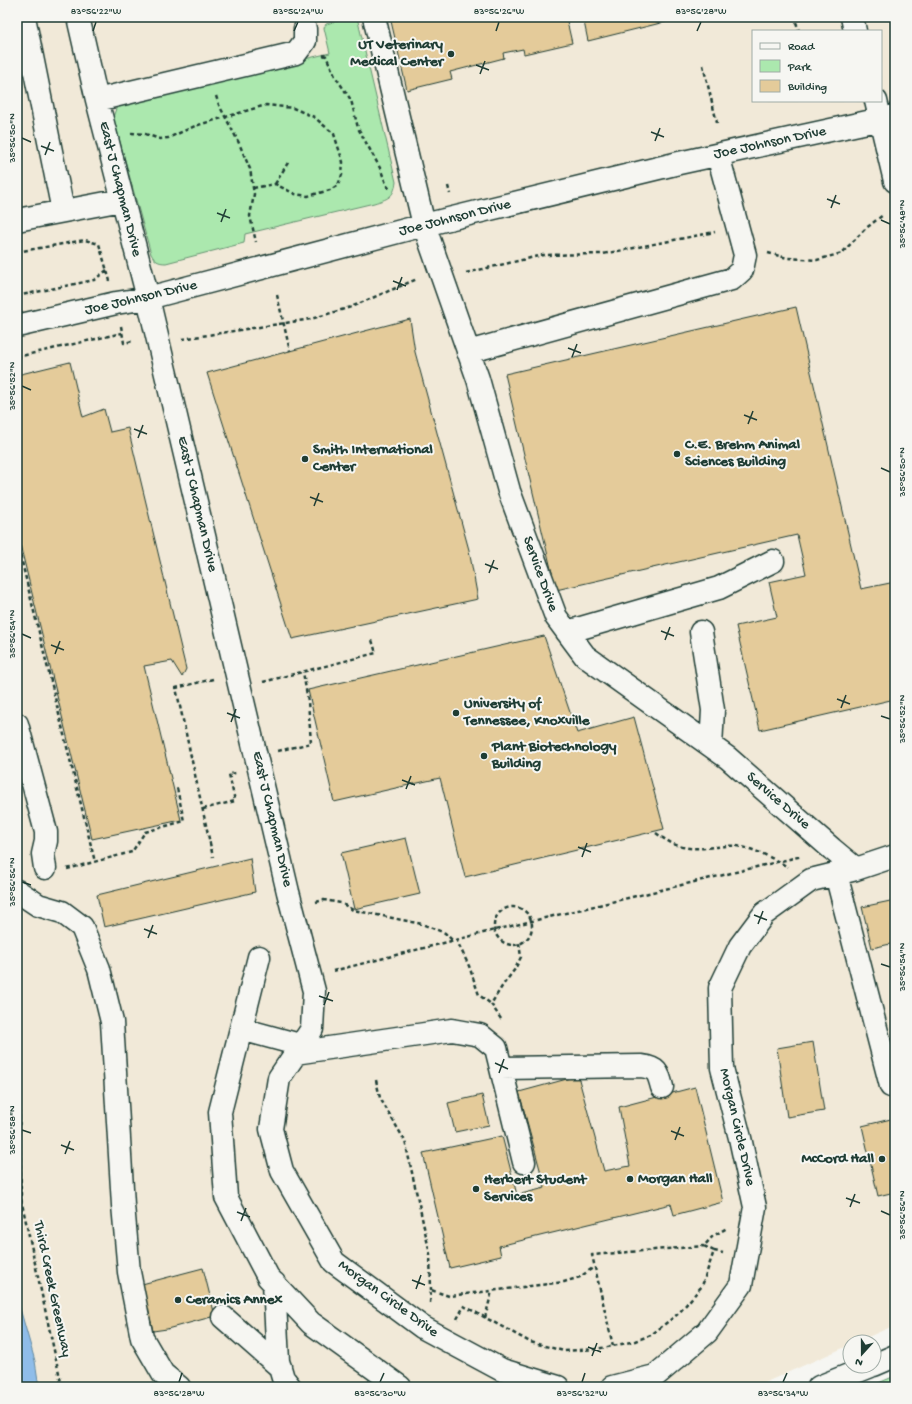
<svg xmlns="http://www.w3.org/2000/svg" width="912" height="1404" viewBox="0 0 912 1404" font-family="'Gochi Hand',sans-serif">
  <rect width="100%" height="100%" fill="#f6f6f2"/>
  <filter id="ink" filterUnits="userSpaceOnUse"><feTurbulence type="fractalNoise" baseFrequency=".025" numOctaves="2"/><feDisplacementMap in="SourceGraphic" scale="8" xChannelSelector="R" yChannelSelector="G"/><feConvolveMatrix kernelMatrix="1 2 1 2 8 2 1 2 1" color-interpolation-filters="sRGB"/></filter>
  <g filter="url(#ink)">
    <path fill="#f1e9d8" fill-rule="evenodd" d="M17,17H895V1325L857,1342H850V1345L755,1387H17ZM753,31H881V101H753Z"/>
    <path fill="#abe8ae" stroke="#659271" d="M351,17H357L396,182C394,198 387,199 374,203L245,234L244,243L166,263C158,263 155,261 151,254L113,117L118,103L330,53L324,28L326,24Z
      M895,1376V1387H869Z"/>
    <path fill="#8fbde9" stroke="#628aa1" d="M17,1298L35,1361L39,1387H17Z"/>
    <path fill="#e4cb9a" stroke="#1f3d34" d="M390,17H566L572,43L524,54L523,49L503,53L504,58L450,72L452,79L407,90Z
      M583,17H685L588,41Z
      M796,307L861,589L895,582V699L760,730L736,626L777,617L769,582L806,574L797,535L556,590L505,374Z
      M410,319L415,352L469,550L478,599L292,639L207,373Z
      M70,362L83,417L104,409L110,432L128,428L186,669L182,677L172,661L144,666L181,820L92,839L17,532V375Z
      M544,636L577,733L634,717L664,829L465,877L440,778L334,802L308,690Z
      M406,838L420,894L354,909L341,853Z
      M250,858L255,892L104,927L97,895Z
      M895,900V943L872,948L862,907Z
      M813,1042L824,1111L787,1117L777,1048Z
      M578,1076L604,1171L630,1166L619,1107L695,1087L723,1202L674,1215L671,1204L499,1246L501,1256L450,1268L423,1153L502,1136L517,1195L545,1188L519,1092Z
      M482,1095L489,1125L455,1132L448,1103Z
      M895,1118V1192L878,1196L862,1126Z
      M203,1268L215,1316L167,1329L153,1331L142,1284Z"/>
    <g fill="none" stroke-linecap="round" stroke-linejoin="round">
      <defs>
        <path id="minor" d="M24,17L63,211
          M78,17L97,100L148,298L288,892L314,991L312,1029L279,1078L271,1129L282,1171L334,1262L422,1327L502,1370L558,1387
          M374,17L424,225L478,379L509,491L556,617L585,656L728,758L832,849L856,869
          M852,17L855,31
          M97,100L296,53L305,41V29
          M876,101L895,181
          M17,220L122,200
          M17,326L116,303L148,298L424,225L679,163L895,116
          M468,352L732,279L742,270L745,255L718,155
          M567,632L719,588L773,561
          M701,632L713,710L711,746
          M17,724L46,832V841L43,854L45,868
          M836,874L891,1086L895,1085
          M17,891L38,905L62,912L82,927L99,969L112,1022L123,1205L129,1272L142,1338L163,1374L179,1387
          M259,957L220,1112L226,1197L268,1277L311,1323L400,1387
          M241,1029L300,1045
          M295,1053L452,1030L480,1035L496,1048L524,1162
          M501,1068L641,1066C657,1068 658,1072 662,1087
          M274,1283L278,1361L283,1378L290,1387
          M223,1317L280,1367
          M612,1387L655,1376L707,1332L741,1285L755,1207L740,1138L722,1068L720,988L740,946L764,914L811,880L856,869L895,856"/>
        <path id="highway" d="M874,1365L895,1356
          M819,1387L871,1366"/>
      </defs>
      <use href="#minor" stroke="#1f3d34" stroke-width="25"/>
      <use href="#highway" stroke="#1f3d34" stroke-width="25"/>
      <path stroke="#1f3d34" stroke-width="2.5" stroke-dasharray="4 3" stroke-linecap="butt" d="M796,22L799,31
        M323,55L326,56L335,76L351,100L358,128L380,168L387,186L391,190
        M703,65L717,123
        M216,96L219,105L238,141L250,169L254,194L250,216L256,242
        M131,133L145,134L160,139L168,138L195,126L266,105L293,108L314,117L334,134L343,162L342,175L338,185L330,190L308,196L295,194L275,184L253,188
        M275,184L289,161
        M448,186L450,194
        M17,252L85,240L99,244L110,281
        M768,253L787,258L817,260L842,253L865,229L883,215
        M466,273L543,255L603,254L715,232
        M277,295L290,351
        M17,296L94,280L107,270
        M121,326L124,343L133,341
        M182,339L311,319L351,307L417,279
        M17,357L122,333
        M17,542L95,862
        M213,679L176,688L213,857
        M263,682L376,653L372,640
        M278,751L311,743L308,701L303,672
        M203,809L235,801L229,774L236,773
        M656,833C677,849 688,850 714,847C721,847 729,845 736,846C756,849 770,857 788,867
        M67,869L132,852L145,832L184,821L177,788
        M316,902L324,900L341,903L353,910L422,924L445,933L452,940
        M494 926a19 19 0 1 1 38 0a19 19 0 1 1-38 0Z
        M456,939L469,966L479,995L491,1004
        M333,971L495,930L802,856
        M501,1019L491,1004L503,985L515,969L521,957L519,943
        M17,1052L18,1060L21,1199L62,1387
        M376,1080L380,1098L405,1141L430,1254L431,1290
        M714,1251L704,1246L713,1236L727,1228
        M430,1303L431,1290L449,1296L564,1282L580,1277L594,1267
        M485,1318L492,1291
        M457,1319L464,1306L530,1342L564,1351L596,1349L613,1346L635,1341L651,1335L679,1313L702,1286L714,1251L723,1253
        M613,1346L592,1255L704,1246"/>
      <use href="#minor" stroke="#f6f6f2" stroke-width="22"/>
      <use href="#highway" stroke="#f6f6f2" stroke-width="22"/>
    </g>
  </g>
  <path fill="none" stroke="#1f3d34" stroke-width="1.5" d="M93,31L96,22M294,31L298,22M496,31L499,22M697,31L701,22M476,65L489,70M480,74L485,61M651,132L664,137M22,138L31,142M655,141L660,128M41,146L54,151M45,155L50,142M827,199L840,204M831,208L836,195M217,213L230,218M881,220L890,224M221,222L226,209M393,281L406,286M397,290L402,277M568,348L581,353M572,357L577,344M22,386L31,390M744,415L757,420M748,424L753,411M134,429L147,434M138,438L143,425M881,468L890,472M310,497L323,502M314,506L319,493M485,564L498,569M489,573L494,560M661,631L674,636M22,634L31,638M665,640L670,627M51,645L64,650M55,654L60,641M837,699L850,704M841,708L846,695M227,713L240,718M881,716L890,719M231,722L236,709M402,780L415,785M406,789L411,776M578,847L591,852M582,857L587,843M22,882L31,885M754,915L767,920M758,924L763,911M144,929L157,934M148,938L153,925M881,964L890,967M319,996L333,1001M324,1005L329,992M495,1063L508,1069M499,1073L504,1059M22,1130L31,1133M671,1131L684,1136M675,1140L680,1127M61,1145L74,1150M65,1154L70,1141M846,1198L860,1203M850,1207L855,1194M881,1211L890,1215M237,1212L250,1217M241,1221L246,1208M412,1280L425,1285M416,1289L421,1275M588,1347L601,1352M592,1356L597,1343M179,1382L182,1373M380,1382L384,1373M582,1382L585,1373M783,1382L787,1373"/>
  <g fill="#1f3d34" stroke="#f6f6f2" stroke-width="1.5">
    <circle cx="451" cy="54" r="4"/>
    <circle cx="677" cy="454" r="4"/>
    <circle cx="305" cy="459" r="4"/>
    <circle cx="456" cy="713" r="4"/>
    <circle cx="484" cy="756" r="4"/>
    <circle cx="882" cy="1159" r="4"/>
    <circle cx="630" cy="1179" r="4"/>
    <circle cx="476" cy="1189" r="4"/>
    <circle cx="178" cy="1300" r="4"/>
  </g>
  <g text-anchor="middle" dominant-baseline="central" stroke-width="4" stroke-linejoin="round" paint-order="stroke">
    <g font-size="15" font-weight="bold" fill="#1f3d34" stroke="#f6f6f2" text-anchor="start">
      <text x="443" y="45" text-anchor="end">UT Veterinary<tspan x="443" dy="17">Medical Center</tspan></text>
      <text x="685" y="445">C.E. Brehm Animal<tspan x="685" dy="17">Sciences Building</tspan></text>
      <text x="313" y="450">Smith International<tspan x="313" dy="17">Center</tspan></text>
      <text x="464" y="704">University of<tspan x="464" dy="17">Tennessee, Knoxville</tspan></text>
      <text x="492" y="747">Plant Biotechnology<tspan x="492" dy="17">Building</tspan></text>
      <text x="874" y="1159" text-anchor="end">McCord Hall</text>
      <text x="638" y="1179">Morgan Hall</text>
      <text x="484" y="1180">Herbert Student<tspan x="484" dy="17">Services</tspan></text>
      <text x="186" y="1300">Ceramics Annex</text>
    </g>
    <g font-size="15" fill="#1f3d34" stroke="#f6f6f2">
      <text transform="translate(770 143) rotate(-12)">Joe Johnson Drive</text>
      <text transform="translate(120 189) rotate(76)">East J Chapman Drive</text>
      <text transform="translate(455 218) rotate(-14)">Joe Johnson Drive</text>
      <text transform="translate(141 298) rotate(-13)">Joe Johnson Drive</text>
      <text transform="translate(197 504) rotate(77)">East J Chapman Drive</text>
      <text transform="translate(540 574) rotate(70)">Service Drive</text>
      <text transform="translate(778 801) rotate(41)">Service Drive</text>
      <text transform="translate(272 819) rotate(77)">East J Chapman Drive</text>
      <text transform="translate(737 1127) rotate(77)">Morgan Circle Drive</text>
      <text transform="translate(52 1289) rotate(78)">Third Creek Greenway</text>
      <text transform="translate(388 1299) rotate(36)">Morgan Circle Drive</text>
    </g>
  </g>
  <rect width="912" height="1404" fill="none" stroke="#f6f6f2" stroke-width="44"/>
  <rect x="752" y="30" width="130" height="72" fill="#f6f6f2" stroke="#a0aca6"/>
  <rect x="760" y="43" width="20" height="6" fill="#f6f6f2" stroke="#a0aca6"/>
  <text x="788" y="50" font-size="12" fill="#1f3d34">Road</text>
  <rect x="760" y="60" width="20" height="12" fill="#abe8ae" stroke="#a0aca6"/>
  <text x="788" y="70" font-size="12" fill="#1f3d34">Park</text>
  <rect x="760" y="80" width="20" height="12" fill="#e4cb9a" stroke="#a0aca6"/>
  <text x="788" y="90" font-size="12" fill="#1f3d34">Building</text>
  <g transform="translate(862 1354) rotate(201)"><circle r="19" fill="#f6f6f2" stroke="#a0aca6"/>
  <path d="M0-3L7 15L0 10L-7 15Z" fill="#1f3d34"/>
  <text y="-6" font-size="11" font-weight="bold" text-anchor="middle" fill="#1f3d34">N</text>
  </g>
  <rect x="22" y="22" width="868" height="1360" fill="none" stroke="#1f3d34" stroke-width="1.5"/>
  <g font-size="10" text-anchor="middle" fill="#1f3d34">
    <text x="96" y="14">83°56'22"W</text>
    <text x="298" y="14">83°56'24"W</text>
    <text x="499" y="14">83°56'26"W</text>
    <text x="701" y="14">83°56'28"W</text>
    <text transform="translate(11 138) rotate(-90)" y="4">35°56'50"N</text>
    <text transform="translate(901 224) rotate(-90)" y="4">35°56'48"N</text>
    <text transform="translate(11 386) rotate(-90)" y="4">35°56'52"N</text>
    <text transform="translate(901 472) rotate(-90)" y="4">35°56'50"N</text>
    <text transform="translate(11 634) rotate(-90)" y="4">35°56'54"N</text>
    <text transform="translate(901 719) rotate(-90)" y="4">35°56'52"N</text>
    <text transform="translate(11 882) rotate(-90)" y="4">35°56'56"N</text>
    <text transform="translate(901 967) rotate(-90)" y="4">35°56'54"N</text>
    <text transform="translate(11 1130) rotate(-90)" y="4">35°56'58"N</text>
    <text transform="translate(901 1215) rotate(-90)" y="4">35°56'56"N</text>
    <text x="179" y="1396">83°56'28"W</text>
    <text x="380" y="1396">83°56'30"W</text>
    <text x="582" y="1396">83°56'32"W</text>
    <text x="783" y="1396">83°56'34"W</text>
  </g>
</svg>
